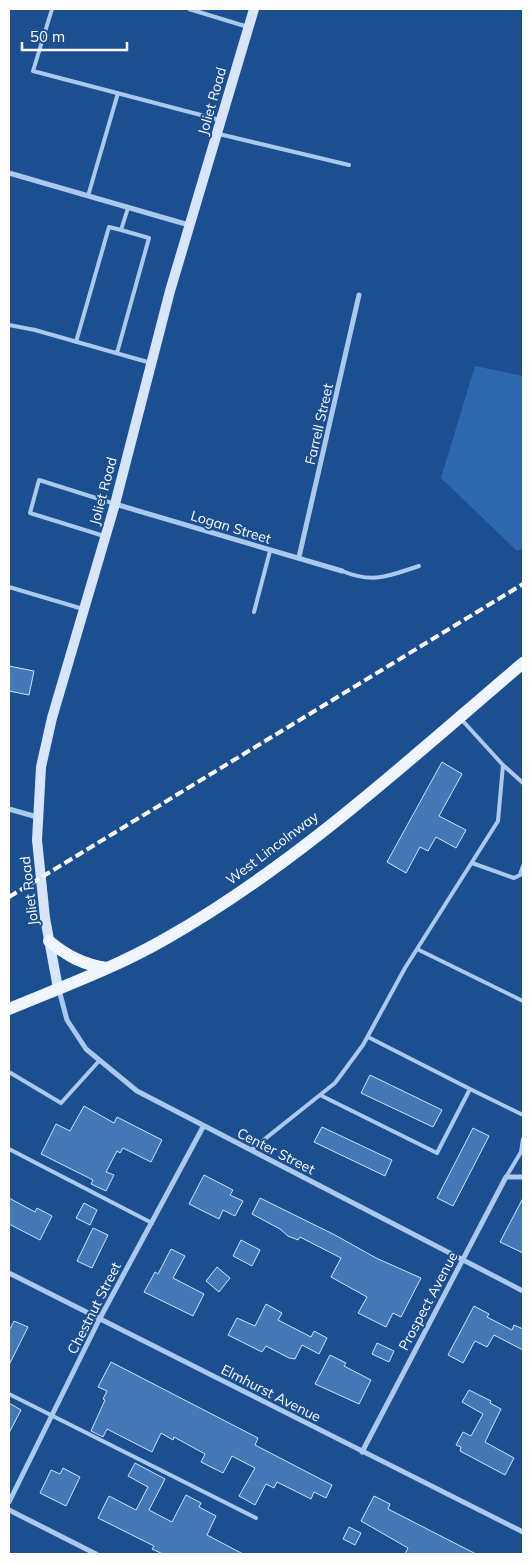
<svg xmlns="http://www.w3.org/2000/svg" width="532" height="1563" viewBox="0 0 532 1563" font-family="Mulish,sans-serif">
  <rect width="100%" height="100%" fill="#1b4f8f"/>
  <path fill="#2e69ad" d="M475,366L523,376V548L517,551L441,478Z"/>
  <path fill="#4478b7" stroke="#cfe3fa" d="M9,666L34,671L29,695L9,691Z
    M442,762L462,774L439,816L466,830L456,848L436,837L428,851L420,847L406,873L387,862Z
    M370,1075L442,1110L433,1127L361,1093Z
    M84,1106L114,1123L117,1117L162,1140L151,1162L123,1148L120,1153L117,1151L106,1172L114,1175L106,1191L91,1184L93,1180L41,1154L56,1124L70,1131Z
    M322,1127L392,1160L385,1176L314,1142Z
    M473,1128L489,1136L453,1206L437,1198Z
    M204,1175L233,1190L230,1195L243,1201L235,1216L223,1210L219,1219L189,1204Z
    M9,1198L35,1212L37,1208L52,1216L40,1240L9,1224Z
    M260,1198L335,1235L376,1258L421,1278L401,1317L393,1313L386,1327L358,1313L367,1297L331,1277L341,1258L300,1237L298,1240L288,1236L280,1229L252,1214Z
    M523,1198V1253L500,1242Z
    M84,1203L97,1210L90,1225L76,1218Z
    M93,1228L108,1235L92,1268L77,1261Z
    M241,1240L260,1250L252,1266L233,1256Z
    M171,1249L185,1256L173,1278L204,1294L193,1316L144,1292L155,1272L158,1274Z
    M217,1267L230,1278L219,1292L206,1281Z
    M266,1304L282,1313L278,1320L311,1337L314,1331L327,1338L319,1354L302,1345L295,1359L289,1358L266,1346L262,1352L228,1335L237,1318L255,1326Z
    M474,1306L489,1314L487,1317L512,1330L514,1325L523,1329V1350L494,1335L487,1347L475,1341L463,1363L448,1355Z
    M14,1321L28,1327L9,1365V1331Z
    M377,1343L394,1351L389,1362L372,1354Z
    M330,1355L346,1363L344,1366L371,1380L359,1404L315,1384Z
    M111,1362L258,1438L255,1445L332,1485L326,1498L314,1492L311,1499L277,1482L274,1488L266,1484L255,1505L239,1496L255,1468L232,1456L223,1473L201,1462L205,1454L174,1437L173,1440L161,1433L152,1452L107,1429L103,1437L91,1431L105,1400L103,1399L107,1391L98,1387Z
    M469,1390L491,1401L490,1403L501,1409L485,1442L514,1458L505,1475L460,1451L461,1447L456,1445L463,1432L471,1436L483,1414L462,1402Z
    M9,1403L21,1410L9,1433Z
    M135,1463L165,1479L149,1510L172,1522L186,1495L201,1503L199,1507L216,1516L207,1535L243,1554H163L152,1549L154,1546L98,1518L109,1496L136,1510L148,1487L128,1476Z
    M63,1468L80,1477L66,1506L40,1493L51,1470L60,1474Z
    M374,1496L390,1504L388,1509L476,1554H405L408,1548L361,1521Z
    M349,1527L361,1533L355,1545L343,1539Z"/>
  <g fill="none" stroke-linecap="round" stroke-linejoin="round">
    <path stroke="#a9c9ee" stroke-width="4" d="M52,9L33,71L220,120
      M189,9L248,27
      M219,134L349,165
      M88,196L118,93
      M9,325L35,330L151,363
      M76,342L109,227L121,230L128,208
      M117,353L149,238L121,230
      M104,536L30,513L39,480L115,504
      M342,571C374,584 388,576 419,566
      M9,587L83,609
      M254,612L270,551
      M503,765L523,783
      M472,863L514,878L520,875L523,866
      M417,949L523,1001
      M368,1037L470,1089
      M9,1072L61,1103L99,1061
      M320,1095L437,1153L470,1089L523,1115
      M9,1149L152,1223
      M251,1150L335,1083L363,1045L405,968L498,821L503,765L461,719
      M506,1177L521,1152L523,1139
      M9,1394L256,1518"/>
    <path stroke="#a9c9ee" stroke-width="5" d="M9,173L189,225
      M115,504L342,571
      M299,557L359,295
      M9,809L37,817
      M59,990L67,1020L86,1049L137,1091L523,1291
      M9,1273L523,1532
      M362,1452L506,1177H523
      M9,1502L99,1320L203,1127
      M9,1510L96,1554"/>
    <path stroke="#d6e6fa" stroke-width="10" d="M58,988L45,918L37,840L41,767L52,718L115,504L170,291L254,9"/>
    <path stroke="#f0f6ff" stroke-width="12" d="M49,941C67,956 84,965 107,968
      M9,1009C62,987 117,967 167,938C296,865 411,758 523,663"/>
    <path stroke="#fff" stroke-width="4" stroke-dasharray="9 4" stroke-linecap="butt" d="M9,897L523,584"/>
  </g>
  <g text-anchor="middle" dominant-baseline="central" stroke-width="4" stroke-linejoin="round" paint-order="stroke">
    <g font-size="14" fill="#fff" stroke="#1b4f8f">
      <text transform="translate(212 101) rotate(-74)">Joliet Road</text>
      <text transform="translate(319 424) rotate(-77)">Farrell Street</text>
      <text transform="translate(103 491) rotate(-75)">Joliet Road</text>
      <text transform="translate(231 527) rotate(17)">Logan Street</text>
      <text transform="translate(272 848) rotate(-37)">West Lincolnway</text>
      <text transform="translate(29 891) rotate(-97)">Joliet Road</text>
      <text transform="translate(276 1151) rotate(27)">Center Street</text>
      <text transform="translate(428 1301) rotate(-62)">Prospect Avenue</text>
      <text transform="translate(94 1308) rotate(-63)">Chestnut Street</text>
      <text transform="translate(271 1393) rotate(27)">Elmhurst Avenue</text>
    </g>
  </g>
  <rect width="532" height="1563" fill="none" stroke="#ffffff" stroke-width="20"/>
  <path d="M22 42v8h105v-8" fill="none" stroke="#ffffff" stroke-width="2.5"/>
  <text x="30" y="42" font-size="15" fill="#ffffff" stroke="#1b4f8f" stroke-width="4" paint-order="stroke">50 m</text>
</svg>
